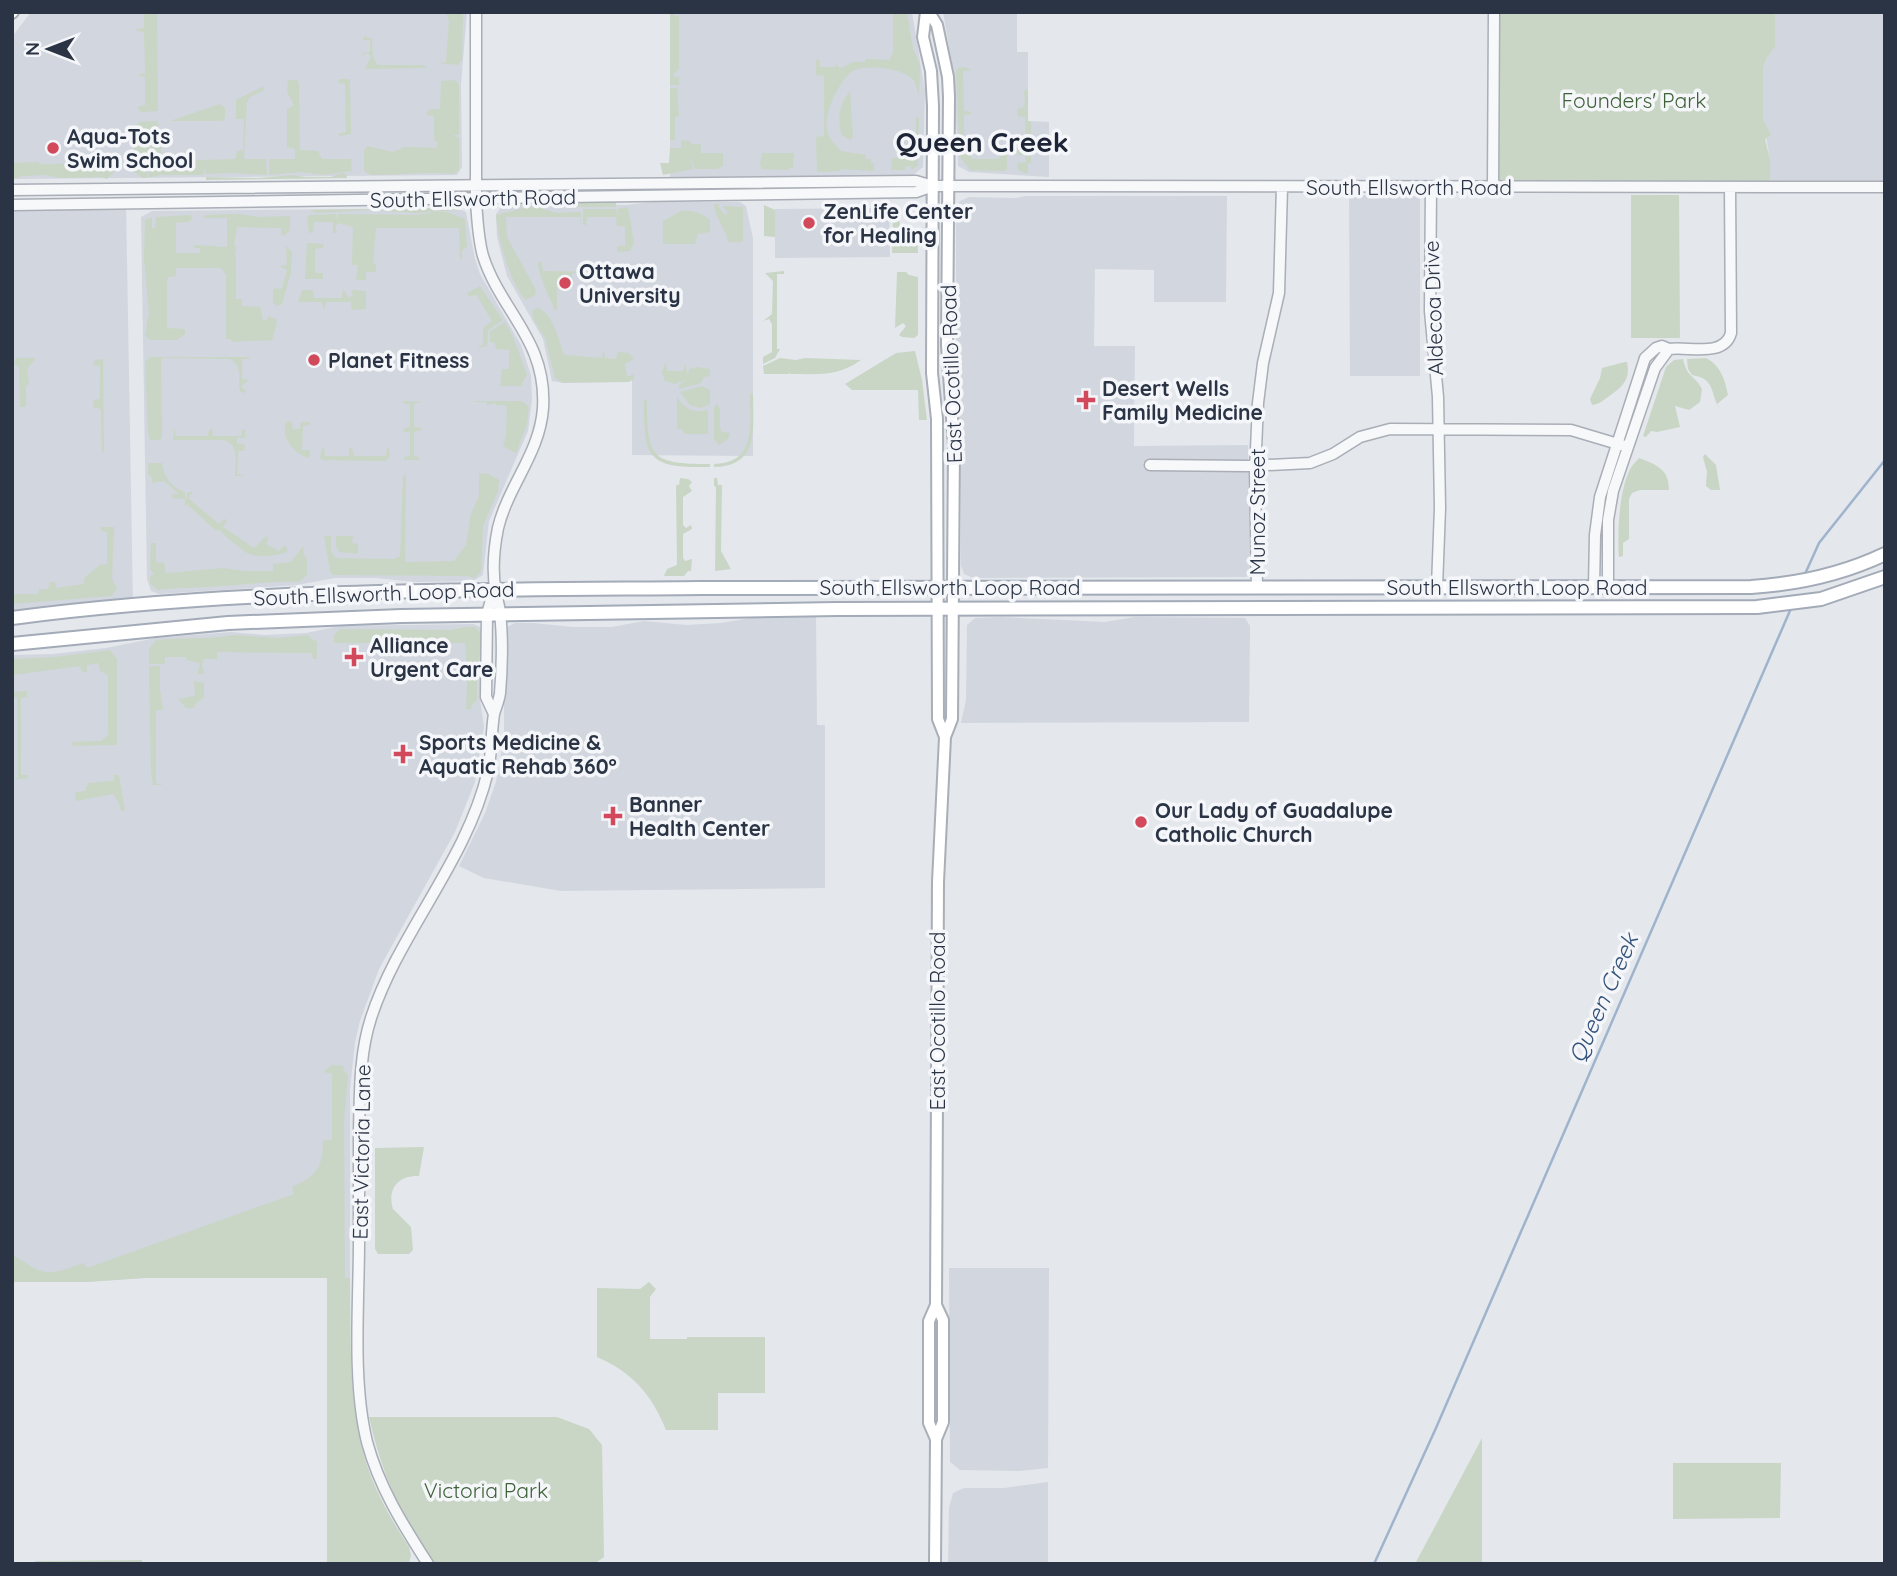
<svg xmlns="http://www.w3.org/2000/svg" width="1897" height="1576" viewBox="0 0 1897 1576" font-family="Quicksand,sans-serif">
  <rect width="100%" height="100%" fill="#e4e7ec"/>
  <path fill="#d2d6de" d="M31,12H467L461,84L462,167L457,175L12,179V37Z
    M670,12H912L925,91L923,167L912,176L670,180Z
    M943,12H1017V52H1028V121L1049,122V177L969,172L958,166L954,75Z
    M1775,12H1885V187H1770V159L1763,119V68L1767,58L1775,47Z
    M1349,195L1420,196V376H1350Z
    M1026,196H1227L1226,302H1154V270L1095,269L1094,346H1135L1134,446L1248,445L1250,570L1247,577L974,578L964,574L961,565V446L956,379V208L960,201L969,197L1016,198Z
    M651,202H740L746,206L753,238V456L632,455V379L563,383L552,381L543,339L507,276L497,237L496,214L504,203L626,205Z
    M126,204L133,605L12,618V205Z
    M456,208L466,212L475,259L480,274L521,345L531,375L532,400L528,431L489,521L483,575L473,581L416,582L375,578H335L297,585L159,594L151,591L147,579L141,217L152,211Z
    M889,208L890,257L775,258V209Z
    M816,617L817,725H825V888L561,891L484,878L459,866L485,813L496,782L504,737V634L507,627L515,623H533L572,627H612L644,621L686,625L721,623L751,618Z
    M1000,617L1105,622L1135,617L1245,618L1250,626L1249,722L961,723L966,700L967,625L975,618Z
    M473,624L481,627L485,633V640L480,673V699L484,727L475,782L455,832L379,969L360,1021L355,1042L350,1090V1278H144L86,1282H12V655L53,654L106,648L156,638L231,632L265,635L306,633L340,626Z
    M949,1268H1049L1048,1468L1020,1471L960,1470L950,1462Z
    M1048,1482V1564H948L949,1508L953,1493L964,1488H1004Z"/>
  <path fill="#c9d6c5" d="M144,12H157L158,111L141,112L137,107L145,105V77L137,75L145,73L144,32L137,31L136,29L144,28Z
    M446,12H463L462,59L458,65L438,63L446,62L449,20Z
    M670,12H673L676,17L679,15V69L673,74L676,78L679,77V85H670Z
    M893,12H907L913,49L920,65L919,95C917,91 917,86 914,81C905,68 866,64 853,71C839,79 821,119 828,134C831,140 837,147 841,151L866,155V159H871V163H874V171L841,169L840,171L817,172L816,137L824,136V76L816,75V60L819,59L820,67H835L838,60L837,66L841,68L853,62H865V59L889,60L893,53Z
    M1494,12H1775V47L1767,58L1763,68V119L1771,135L1765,139L1770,159V187H1493Z
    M364,36L372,39L373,58L378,65H424L426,68L365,69L371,56L367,53L362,56L363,53L370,52V40H363Z
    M965,67L971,70L963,71L964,111L971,112V114L964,115V151L971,152V159H999L1001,152H1007V169L1004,171L970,170L959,156L960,138L959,137L956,71L958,68Z
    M339,79H350L351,134L340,136L338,134L346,132L345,84L338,83Z
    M288,80H297L299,83L300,150L318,151L322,159H351L352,171L323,175L300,172L269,175V159H295V149L287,147V107L288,109L294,105L287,92Z
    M455,80L459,84V135H453L459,138V170L453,174C430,171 397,175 371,175L364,171V150L367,146L393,152L404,147L436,148L438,143L434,139V116L427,115V112L430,109H440L441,81Z
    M264,86L263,91L251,96L247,102L244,159H266L267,175L231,173L206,174L204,168V175H160L148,178L152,160L150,137L154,131L160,132L161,153L165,157L203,160L235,159L237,151L243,150L244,119H236V100Z
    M670,88H679L677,90L679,116L675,117V140H670Z
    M1026,89L1028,91V121L1031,122V163H1028V174L1020,171L1017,168L1018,163L1026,162L1025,155H1018L1017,150L1026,149L1025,117L1018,116L1017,108H1022L1025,105L1024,91Z
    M850,91L853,137L850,140L842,135C836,119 840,104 850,91Z
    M220,104L225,108V118L222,121H170Z
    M919,117L918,165L912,170L910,166L905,167V170H891L892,158L911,157L916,149V118Z
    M157,121L159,127L151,131L148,138L150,160L147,178H143L134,172V128L140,122Z
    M681,140L690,141L691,144H701V153H723V166L717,169H695L690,157L693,169L663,175L660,163H669L670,148H681Z
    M762,153H794L793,167L787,170L762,169L760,164Z
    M39,162V164L111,163V168L114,172L107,179L101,177L60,178L45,175L23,176L12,179V163Z
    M342,173L346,174L347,178L206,180V177L258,178L293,175L304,177H331Z
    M1631,195H1679L1680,338H1631Z
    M616,201V207H562L536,203L514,208H505L503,202Z
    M714,204H719V208L726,215L728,212L722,206L743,207V242H728C726,228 714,217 714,204Z
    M764,205L775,210V237L764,236Z
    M532,206L557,213L581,212V225L580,217H506L507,237L536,290L535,295L526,300C511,286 497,236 496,215Z
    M628,207L634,243L630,251L617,252V246H625V226H617L616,217H587L586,225H583V209H616L619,217L618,209Z
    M454,208L458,210L416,213L369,210L317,213L311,210Z
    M681,211C693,210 701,213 710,220V232L698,234L695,244H663V221Z
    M893,211H895V217L898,218L901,227L917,230L918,253H892Z
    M435,212H447L465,219L467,247L462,250V259H460L459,228H376L373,263L376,264V272H366V280H356L358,265H352L353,227L339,223L335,226L337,233H333V222H314L313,232L309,233L307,217L310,215L336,214L338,222V214L417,215Z
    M238,214L259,217L290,216V230L284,236L281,235V228L237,227L234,245L236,247V254H234L236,256V299H242V306L260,307L263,320H267L268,316L276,319L277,323L272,340L232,342L231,339H226V275L221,268H176V276L168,277L167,283V328L185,329V334L177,340H150L145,335L149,313L144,260L145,220L152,217V228H155L156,217L191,215L192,219L188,222L176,223V253H200V248H194V245L227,247V218H203L205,215Z
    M307,243L324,244L323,248L315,249V273H323V279H305Z
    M286,246L292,252L291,272L282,304L277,306L273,303V288L282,289L287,270L279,266L287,265Z
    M541,261L543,271L621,272V279L580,276V273H572V280H557V310H555C550,299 538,274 538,263Z
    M784,271V274H777V349H780L775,358L763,364V357L772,352V324L769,319L763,321L772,314L773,281L765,273Z
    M897,272H906L909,275L918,277V335L914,338L902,337L899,335L906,326L903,323L895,328Z
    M480,286L503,320L488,330L487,346L479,348V346L483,345V328L492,321L476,294L469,297L467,293Z
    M343,289L349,298L353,295L351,290L366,291V309L352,310L351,302H327L324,310L322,302H298L302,290H313L314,298H342Z
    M538,308C553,314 559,340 564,355L602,358L604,350L605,358L616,359L618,352L629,353L634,359L625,364L627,377L634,374V379L629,382L563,383L555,378L545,338L534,320L532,310Z
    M505,322C515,339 520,355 527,375L522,383L523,386H500L502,369H509V350L496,349L495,343L490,342V331Z
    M915,351L922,380L927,420H919L918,390H852L845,384L896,353Z
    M150,357H249V359H242V379L249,380L241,386L245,391L249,389L244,393L240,391C238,379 243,366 230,359L163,358L161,361L162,437L160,440H150L148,432L145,362Z
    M16,358H36L27,369L29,383L26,387V407H20L19,367L14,364Z
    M780,358L796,360L805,358L861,360C837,377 819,374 790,374L789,372V374H764L763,366Z
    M1706,358C1721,366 1725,380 1728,395L1717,404L1721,411C1709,394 1717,379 1692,375L1688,369L1687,359Z
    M103,359L104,451L102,452L101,411L99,408H93L94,400L100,399V366L93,365L95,360Z
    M1683,359C1687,378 1695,375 1702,389L1700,402L1689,410L1675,406L1680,427L1657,432L1651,431L1646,437L1643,436L1666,367L1674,360Z
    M666,362L667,371H683L685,364L688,376L689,369L697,367L710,369V376L704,377L701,383L679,389V385L687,379L675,384L665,381L662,373Z
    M1625,362H1627C1631,380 1622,387 1608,397C1602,401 1600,404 1592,405L1590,399L1600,378L1602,368Z
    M702,386L710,390V404L701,408L690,405L680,392Z
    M750,393L753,394C753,428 760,466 714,467V464C757,463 750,425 750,393Z
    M677,397C684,409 695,414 708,410V434H685L682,429H677Z
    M647,400C647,458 651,464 710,464V467C650,468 643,461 644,401Z
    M404,401L422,402L414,404V427L421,428L422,430L414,432V456L419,457L420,460H404V457L410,456V432H404L403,429L410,427V404L403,403Z
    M475,401H522L529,407L527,424L516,453L503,446L506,436L507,406L496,405V403L487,405V402H475Z
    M718,403V407L720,408V427L722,432L730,433L728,439L719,445L714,439V407Z
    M287,421L292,422L293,429H300L301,422H310V425L303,426L302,450H310L309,458C294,454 279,437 287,421Z
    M174,428L176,436H208L209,430L212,428L213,436H241L242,430L245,429V438H237V443L245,445L244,451H238L237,474L245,476H235C235,463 240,445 224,440H173Z
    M322,448H324L325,456H349V448H352L354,456H386L387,448H389L390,456L386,461L323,460L320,458Z
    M1705,454L1716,465L1720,490H1711L1706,486L1707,472L1703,457Z
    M1639,458C1657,465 1669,469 1669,490H1640L1632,493L1629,499V539L1623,543V556L1619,557C1617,534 1619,486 1632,466C1634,463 1637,461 1639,458Z
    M150,463H162C164,477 171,488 185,492V499L172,498V494H179L164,481L152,483V478L148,474V466Z
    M406,473L405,562L454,561L466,545L471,514L479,496V473L489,474L499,480L498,491L483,526L481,571L475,578L468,576L333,575L330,571L324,536H331V552L336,558L394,559L400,556L403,477Z
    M680,478L688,479L692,482L689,486L692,491L683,497V525L686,528L691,525L692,529L683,534V558L685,561L692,559L691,571H688L684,576H664L667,569L677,565L676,485H679Z
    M714,478H717L718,485H722L721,551L731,569L715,571L716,487L714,486Z
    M188,492H193L188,498L219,524L224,519L227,520L223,527L254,548L266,536L268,539L266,544L279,551L285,545L288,551C280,556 259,558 249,554C239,549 226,536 218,529L216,531L187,504L184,506Z
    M100,527H114L112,579L117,589L111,596L12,604V594H36L39,593V589H48L50,582H55L56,588L84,584V578L100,565L107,564V532L101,531Z
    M336,536H353L352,543L358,544V554L339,552L336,547Z
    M151,543H156V562L164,563L166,573L223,568L245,571H273V564L291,562L303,546L304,555L307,559V575L299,582C273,581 248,584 222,586C200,588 179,587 157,590L150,583V576L154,574L150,569Z
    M465,627H475L481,633L482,637L477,674V700L471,706L472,709H466L468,661L466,660L465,643H334V635L340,629L452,630Z
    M233,635L278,638L308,635L314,641L317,640V659H313L312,653L217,652V659H204L202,665L204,674H198L200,663L186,660V657H165V664H149V649L156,640C182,637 207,640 233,635Z
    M110,650L117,659V745L73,746L72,742L101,741L108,735V675L100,671L98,663L87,665V672H82L80,666L12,675V659L55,657Z
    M149,666H160V690L163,710H156V783L163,785H153L151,772Z
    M194,681L204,683V698L197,702L194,708H186L178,699L195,696Z
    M27,691V697L21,698V775H28V778L12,780L18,778L17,698L12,697V692Z
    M114,775H119L125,811H121L119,803L113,794L76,801L75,792L85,791L88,783L114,781Z
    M331,1065L344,1066L343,1069L348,1075L344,1121L345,1278H350C351,1341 348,1405 367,1465C377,1495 392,1521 409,1547L411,1555L409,1563L405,1564H327V1278H144L86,1282H12V1255C21,1259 29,1266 38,1270C53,1276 69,1268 83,1263L87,1268L294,1194L292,1187C317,1176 323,1167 323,1140H332V1074L324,1072Z
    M424,1147L419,1176C398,1175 387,1189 393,1209L411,1227L413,1250L409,1254H378L375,1249V1148Z
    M649,1282L656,1289L650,1297V1339H687V1337H765V1393H718V1430H666C652,1395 632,1372 597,1357V1288L640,1289Z
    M369,1417H557L589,1429L602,1445L604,1557L597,1562L598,1564H435C400,1513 383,1478 369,1417Z
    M1482,1438V1564H1415Z
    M1673,1463H1781L1780,1518L1673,1519Z
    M142,1560V1564H35V1561Z"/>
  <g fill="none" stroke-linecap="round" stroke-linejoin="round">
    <path stroke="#9fb4cc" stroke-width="2.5" d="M1805,574L1819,543L1885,460
      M1374,1564L1436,1428L1792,606"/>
    <defs>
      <path id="tertiary" d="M1431,187L1430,311L1438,397L1440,508L1437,587
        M1493,187L1494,12
        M12,190L916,181L933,186L1885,187
        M12,205L916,192L933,186
        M1150,465L1248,466L1310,463L1333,454L1360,437L1390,429L1571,430L1628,447
        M1257,587L1255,473L1258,403L1263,363L1279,293L1282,187
        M1594,587L1595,535L1600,497L1645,358L1656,348L1662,346L1669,349C1688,346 1724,358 1731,333L1730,187
        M1608,587V520L1613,491L1655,368L1669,349
        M494,714L486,697L487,614L494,589
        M428,1564C403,1525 379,1487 367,1442C352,1381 359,1304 359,1241C359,1205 359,1168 359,1132C360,1094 359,1055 371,1018C399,932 467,861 488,771C492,752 491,733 494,714C496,707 499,701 500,693C502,671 503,636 500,614C500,607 497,600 496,593C492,573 494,548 498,528C508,486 540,453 543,408C547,340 501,312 483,256C478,238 477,218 476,199V12"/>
      <path id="secondary" d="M926,12L923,37L931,71L933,106L932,373L937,419L938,719L945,737
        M929,12L937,25L948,77L949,97L947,345L954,446L952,719L945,737L938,882L936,1305L929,1321V1423L936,1439
        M12,13L13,12
        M935,1564L936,1439L943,1422V1320L936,1305"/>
      <path id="primary" d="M12,618C241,588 471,590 702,588C1051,585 1401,587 1751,587C1797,584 1843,574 1885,554
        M12,644L228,623L401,616L837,609L1757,607L1821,599L1885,577"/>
    </defs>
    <use href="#tertiary" stroke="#a9aeb7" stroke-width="13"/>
    <use href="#secondary" stroke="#a9aeb7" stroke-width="14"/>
    <use href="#primary" stroke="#a3abb8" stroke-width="16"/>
    <use href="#tertiary" stroke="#f7f8fa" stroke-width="10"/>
    <use href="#secondary" stroke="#fff" stroke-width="10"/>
    <use href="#primary" stroke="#fff" stroke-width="12"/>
  </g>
  <g fill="#d1495b" stroke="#f4f6f9" stroke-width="2.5">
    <circle cx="53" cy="148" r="7"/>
    <circle cx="809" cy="223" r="7"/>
    <circle cx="565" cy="283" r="7"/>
    <circle cx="314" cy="360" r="7"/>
    <path d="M1082.5 389.5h7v7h7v7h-7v7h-7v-7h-7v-7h7z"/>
    <path d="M350.5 646.5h7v7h7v7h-7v7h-7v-7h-7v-7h7z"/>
    <path d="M399.5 743.5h7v7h7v7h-7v7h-7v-7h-7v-7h7z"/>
    <path d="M609.5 805.5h7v7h7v7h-7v7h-7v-7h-7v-7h7z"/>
    <circle cx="1141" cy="822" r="7"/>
  </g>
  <g text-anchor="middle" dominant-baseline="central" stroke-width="7" stroke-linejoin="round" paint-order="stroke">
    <g font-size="21" fill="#3f6138" stroke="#f4f6f9">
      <text x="1634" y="100">Founders' Park</text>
      <text x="486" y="1490">Victoria Park</text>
    </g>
    <g font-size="21" font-weight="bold" fill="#2b3445" stroke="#f4f6f9" text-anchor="start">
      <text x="67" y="136">Aqua-Tots<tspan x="67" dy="24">Swim School</tspan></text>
      <text x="823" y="211">ZenLife Center<tspan x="823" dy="24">for Healing</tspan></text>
      <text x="579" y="271">Ottawa<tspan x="579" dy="24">University</tspan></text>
      <text x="328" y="360">Planet Fitness</text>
      <text x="1102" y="388">Desert Wells<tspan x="1102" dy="24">Family Medicine</tspan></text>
      <text x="370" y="645">Alliance<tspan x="370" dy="24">Urgent Care</tspan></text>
      <text x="419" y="742">Sports Medicine &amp;<tspan x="419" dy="24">Aquatic Rehab 360°</tspan></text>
      <text x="629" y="804">Banner<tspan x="629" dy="24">Health Center</tspan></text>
      <text x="1155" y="810">Our Lady of Guadalupe<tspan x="1155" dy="24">Catholic Church</tspan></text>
    </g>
    <g font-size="21" fill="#2b3445" stroke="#f4f6f9">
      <text x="1409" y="187">South Ellsworth Road</text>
      <text transform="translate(473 198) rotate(-1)">South Ellsworth Road</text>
      <text transform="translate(1433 308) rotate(-92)">Aldecoa Drive</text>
      <text transform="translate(951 374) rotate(-92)">East Ocotillo Road</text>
      <text transform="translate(1257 512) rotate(-90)">Munoz Street</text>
      <text x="950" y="587">South Ellsworth Loop Road</text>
      <text x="1517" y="587">South Ellsworth Loop Road</text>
      <text transform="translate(384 593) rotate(-2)">South Ellsworth Loop Road</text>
      <text transform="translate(937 1021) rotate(-90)">East Ocotillo Road</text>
      <text transform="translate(361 1152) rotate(-89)">East Victoria Lane</text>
    </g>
    <g font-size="23" font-style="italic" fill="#34527a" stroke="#f4f6f9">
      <text transform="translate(1603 998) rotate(-66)">Queen Creek</text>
    </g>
    <g font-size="28" font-weight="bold" fill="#1d2536" stroke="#f4f6f9">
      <text x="982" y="141">Queen Creek</text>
    </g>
  </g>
  <rect width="1897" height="1576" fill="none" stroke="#2b3445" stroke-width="28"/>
  <g transform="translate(49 49) rotate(270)" stroke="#f4f6f9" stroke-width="5" paint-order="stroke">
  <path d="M0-5L12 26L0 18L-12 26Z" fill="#2b3445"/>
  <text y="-10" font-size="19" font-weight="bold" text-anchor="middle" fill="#2b3445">N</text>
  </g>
</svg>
